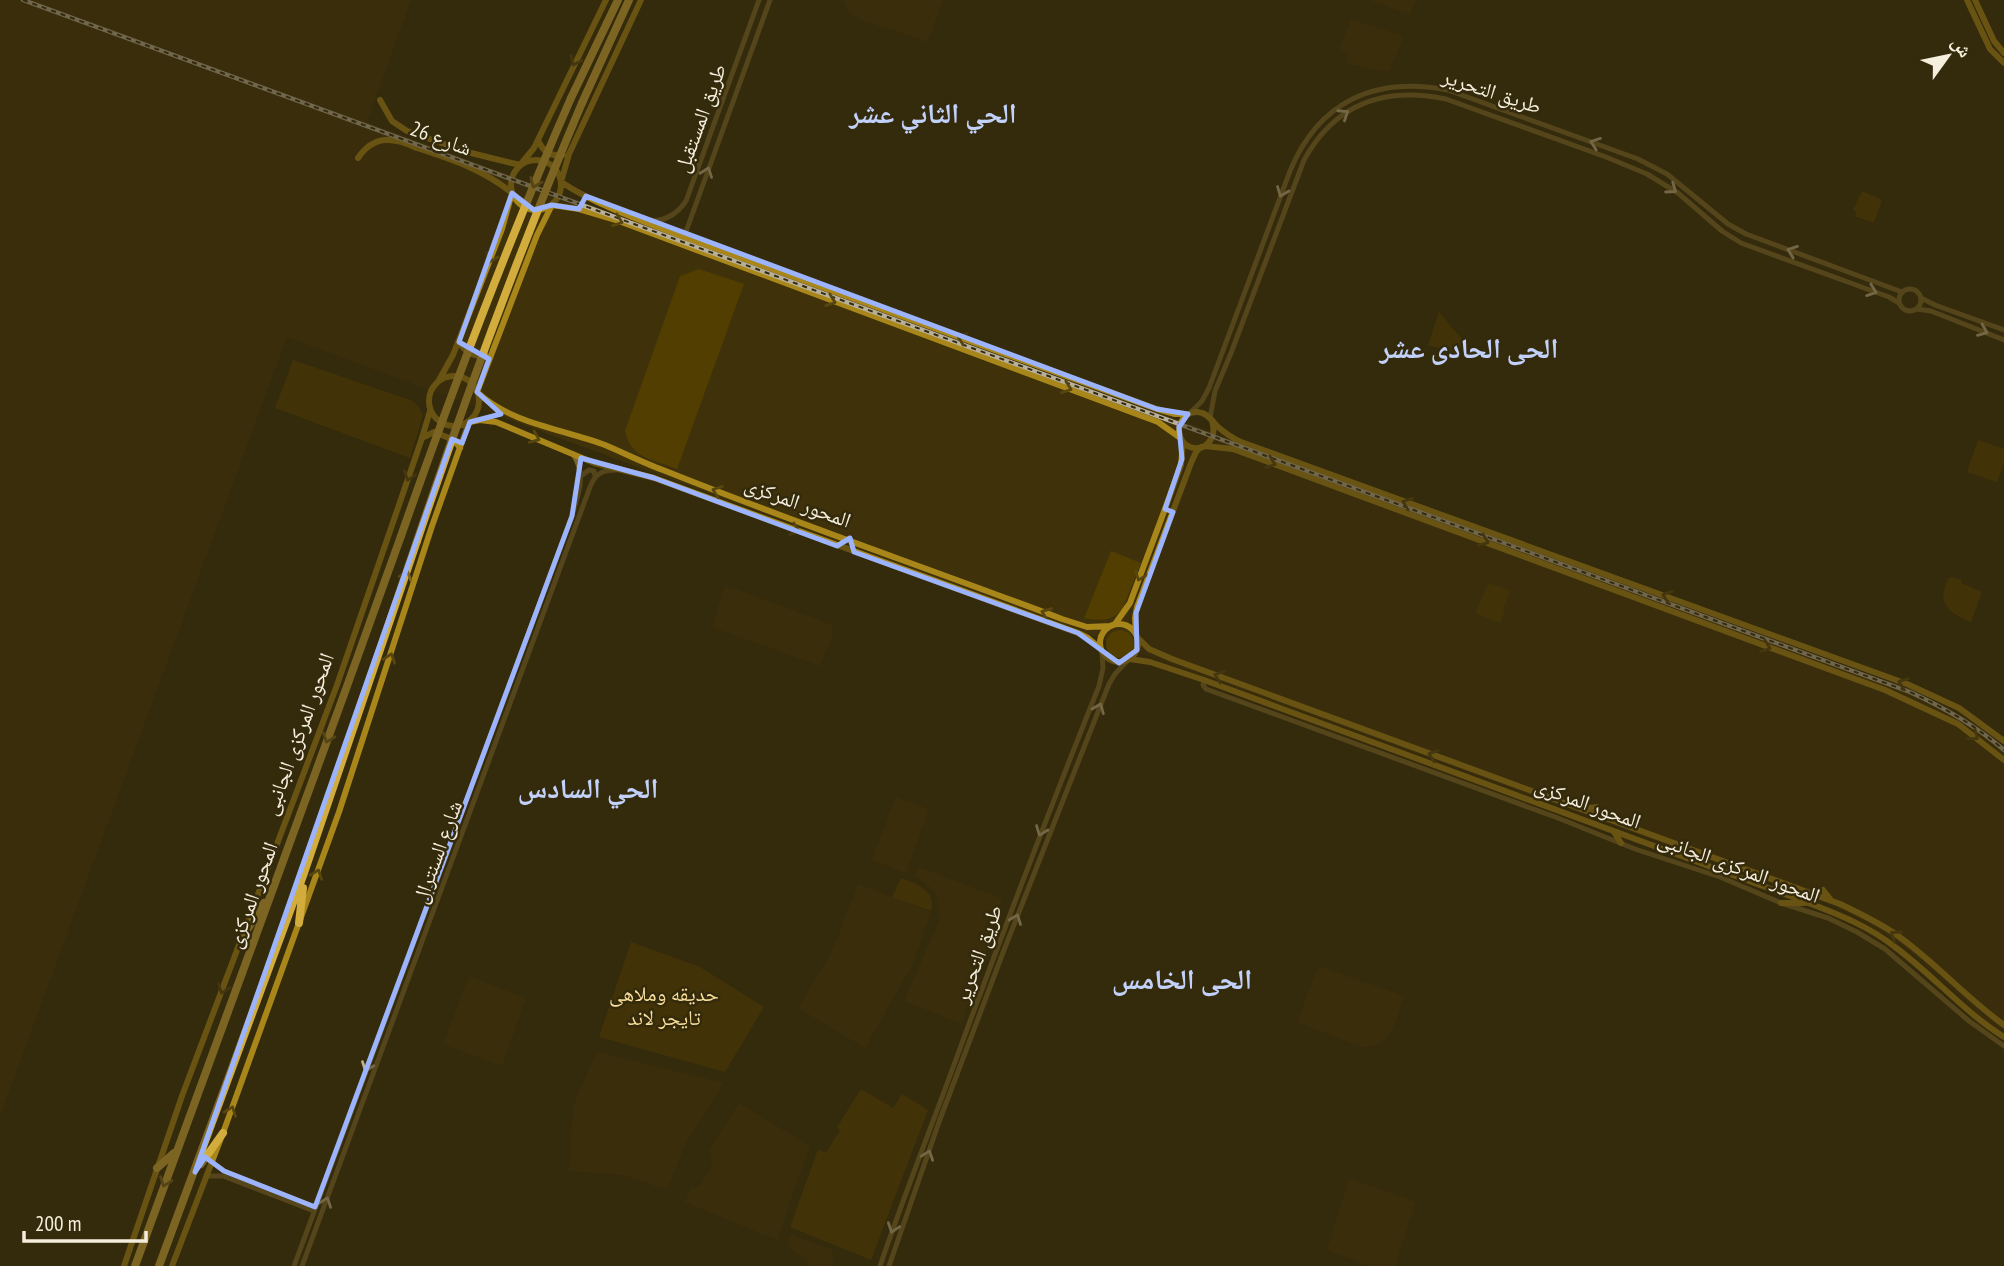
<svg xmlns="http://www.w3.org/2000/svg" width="2004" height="1266" viewBox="0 0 2004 1266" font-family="'PT Sans Narrow','Noto Naskh Arabic',sans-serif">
  <rect width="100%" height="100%" fill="#342a0c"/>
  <path fill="#3f320b" d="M0,0H411L367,122L985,351L1198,426L1518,548L1783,644L1938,703L1967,719L2004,749V1032L1978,1014L1964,999L1901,944L1854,916L1831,905L1120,646L287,337L0,1116Z
    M843,0H943L928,42L864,21L849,13Z
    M1370,0H1416L1410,15Z
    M1351,19L1404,36L1390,71L1372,70L1346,63L1348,53L1339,50Z
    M725,585L830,624L833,628L832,637L820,666L712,627Z
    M895,797L929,809L906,873L872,860Z
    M919,867L1003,899L962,1024L904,1001L940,918L937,896L930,887L915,876Z
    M858,884L931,912L913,964L865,1048L798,1008L832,951Z
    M1318,966L1405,996L1393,1028L1386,1039L1375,1046L1361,1047L1297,1022Z
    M469,976L526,998L502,1066L443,1044Z
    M597,1052L724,1083L686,1143L667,1190L623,1175L569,1171L573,1109L577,1095Z
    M739,1103L810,1146L777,1240L685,1202L691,1188L701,1185L706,1175L712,1164L709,1151Z
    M1349,1178L1416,1202L1395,1266H1369L1327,1250Z
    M790,1234L831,1249L833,1253L834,1266H810L803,1258L787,1247Z"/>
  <path fill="#513e00" d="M1862,191L1882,200L1874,223L1855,216L1857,212L1853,210Z
    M699,269L744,284L677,469C653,459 631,459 625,431L680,276Z
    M1439,312L1466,344L1463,356L1428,345Z
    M293,360L413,401L418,406L423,415L410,458L275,408Z
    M1978,440L2004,449V462L1997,482L1967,472Z
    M1111,551L1141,563L1123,608C1113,622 1099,621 1084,618Z
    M1952,577L1962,580L1961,583L1982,592L1971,622C1949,613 1935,603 1949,578Z
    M1489,583L1510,591L1503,610L1505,611L1500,623L1475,613Z
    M1106 644a14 14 0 1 1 28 0a14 14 0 1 1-28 0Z
    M901,878C916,884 937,890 931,911L892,897Z
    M631,942L700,967L764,1007L725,1072L599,1037Z
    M861,1089L893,1108L902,1094L928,1110L871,1260L790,1227L818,1149L826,1153L840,1130L837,1127Z"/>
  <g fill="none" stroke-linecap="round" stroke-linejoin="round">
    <path stroke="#7b662c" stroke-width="5" d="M645,222C663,221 675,217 686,201L759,0
      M684,237L770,0
      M1899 300a11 11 0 1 1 22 0a11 11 0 1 1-22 0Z
      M1921,298L1935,305L2004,330
      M1916,309L1931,311L2004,340
      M1191,412L1202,401L1209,388L1290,171C1319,101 1375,76 1448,90L1638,159L1667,174L1728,224L1746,234L1902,292
      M1210,418L1215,391L1231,353L1304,160C1335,104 1383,86 1446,99L1606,157L1647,174L1678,193L1722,231L1741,243L1889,297L1899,303
      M581,476L589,470L594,471L595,476
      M1204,680L1203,685L1206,689L1558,818L1635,849L1720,877L1781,903L1828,918L1857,932L1885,949L1969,1021L2004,1046
      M212,1162L224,1171L315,1207
      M207,1176H223L314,1211
      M294,1266L572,516C578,494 587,475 573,454
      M302,1266L590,487C595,474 602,470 616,470
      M880,1266C907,1187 938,1110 966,1032C1009,916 1053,801 1099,686L1103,668L1102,653
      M889,1266L939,1122L1004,950L1109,684L1115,674L1127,661"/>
    <path stroke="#a88619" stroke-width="6" d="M641,0L569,154L561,182C596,205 645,222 684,237L1157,409L1175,414H1188
      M1967,0L1990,49L2004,63
      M1975,0L1994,41L2004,53
      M380,100L392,121L407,131L467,152L520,165L534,148L606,0
      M538,140C543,152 551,157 563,155
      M358,158C364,149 373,141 385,140C396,139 407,144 417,148C451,159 484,170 512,193L502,229L453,355L439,380
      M511 185a25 25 0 1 1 50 0a25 25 0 1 1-50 0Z
      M459,342C465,352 474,357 486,356
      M429 401a25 25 0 1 1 50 0a25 25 0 1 1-50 0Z
      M477,392L537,235L552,205L579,209L616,220L1158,422L1179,437
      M478,393C512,424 563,429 605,445C624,453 644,463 663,470C795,523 930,569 1062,619L1087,627L1111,626
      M1212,421C1217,436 1207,453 1190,447C1170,439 1180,406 1202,413C1209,415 1213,422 1218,427C1225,433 1232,438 1241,442L1907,684L1959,708L2004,741
      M470,422L480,420L496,422L594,463L654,478L1078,633L1088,638L1101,649
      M424,437L434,432L454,440L460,448
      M1205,446L1233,449L1885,690L1958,724L2004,760
      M1100 643a19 19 0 1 1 38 0a19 19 0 1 1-38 0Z
      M1115,624L1130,603L1165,509L1181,465L1183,442
      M1136,634L1135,618L1137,607L1191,463L1196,452L1201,447
      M1138,638L1149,649L1172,659L1840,904C1859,913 1877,922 1894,933C1933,960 1965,997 2004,1025
      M1130,659L1150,662L1204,680L1798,899C1832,912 1866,924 1895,947C1933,975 1964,1012 2004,1037
      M1582,809L1597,807
      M1614,832L1621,843
      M1823,890L1831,900
      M1781,903H1804
      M124,1266L182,1096L337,685L421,441L430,411
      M172,1266L223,1133L339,812L432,526L469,422"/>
    <path stroke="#d2ac3c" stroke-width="8" d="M571,98L618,0
      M582,103L629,0
      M299,923L303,888
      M240,941L264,903
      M201,1164L223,1133
      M157,1168L174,1153
      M135,1266L346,689L401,536
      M159,1266L304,873L417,541"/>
    <defs>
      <path id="rail" d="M23,0L1910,692C1945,708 1975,725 2004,750"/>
    </defs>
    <use href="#rail" stroke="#b7af9a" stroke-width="4.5"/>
    <use href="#rail" stroke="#342a0c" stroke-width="2" stroke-dasharray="5" stroke-linecap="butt"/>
    <path stroke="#d2ac3c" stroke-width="8" d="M401,536C453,388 508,241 571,98
      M417,541C467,393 521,246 582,103"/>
  </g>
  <defs><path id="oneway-chevron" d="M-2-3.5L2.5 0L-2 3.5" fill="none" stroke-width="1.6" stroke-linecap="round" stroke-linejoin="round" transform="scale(1.75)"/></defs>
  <g stroke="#574610">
    <use href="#oneway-chevron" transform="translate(575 61) rotate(116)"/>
    <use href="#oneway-chevron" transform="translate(618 221) rotate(20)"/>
    <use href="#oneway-chevron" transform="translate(491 258) rotate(111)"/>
    <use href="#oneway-chevron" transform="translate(831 301) rotate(20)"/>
    <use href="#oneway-chevron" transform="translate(962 338) rotate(-160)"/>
    <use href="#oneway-chevron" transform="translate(1067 388) rotate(20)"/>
    <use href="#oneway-chevron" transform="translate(535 438) rotate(22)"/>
    <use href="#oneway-chevron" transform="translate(1271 463) rotate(20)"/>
    <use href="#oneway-chevron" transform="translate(409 476) rotate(109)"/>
    <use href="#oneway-chevron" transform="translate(717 491) rotate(-160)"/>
    <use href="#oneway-chevron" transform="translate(1407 503) rotate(-160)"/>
    <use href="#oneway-chevron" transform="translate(795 530) rotate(20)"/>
    <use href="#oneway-chevron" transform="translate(1484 541) rotate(21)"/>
    <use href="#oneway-chevron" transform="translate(1140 576) rotate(111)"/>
    <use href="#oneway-chevron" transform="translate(1667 596) rotate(-160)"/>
    <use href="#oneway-chevron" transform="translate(1046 613) rotate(-159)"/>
    <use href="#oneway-chevron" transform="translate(1766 647) rotate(21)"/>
    <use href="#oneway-chevron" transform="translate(390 658) rotate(-72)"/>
    <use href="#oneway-chevron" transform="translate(1219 676) rotate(-160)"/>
    <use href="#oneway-chevron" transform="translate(1903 683) rotate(-159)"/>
    <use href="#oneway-chevron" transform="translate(1974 736) rotate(38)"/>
    <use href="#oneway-chevron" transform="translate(1433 755) rotate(-161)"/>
    <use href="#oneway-chevron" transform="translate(317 874) rotate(-70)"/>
    <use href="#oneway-chevron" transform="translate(1895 935) rotate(-145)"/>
    <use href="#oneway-chevron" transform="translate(223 989) rotate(110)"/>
    <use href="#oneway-chevron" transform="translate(231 1111) rotate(-70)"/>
  </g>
  <g stroke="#beb18d">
    <use href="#oneway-chevron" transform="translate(1344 114) rotate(-33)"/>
    <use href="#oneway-chevron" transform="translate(1595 143) rotate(-160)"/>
    <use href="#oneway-chevron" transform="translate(707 172) rotate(-70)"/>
    <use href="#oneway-chevron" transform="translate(1672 189) rotate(35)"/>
    <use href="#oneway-chevron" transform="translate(1282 192) rotate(111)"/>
    <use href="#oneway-chevron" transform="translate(1792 251) rotate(-160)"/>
    <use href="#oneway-chevron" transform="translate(1872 291) rotate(20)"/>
    <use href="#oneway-chevron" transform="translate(1983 331) rotate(22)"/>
    <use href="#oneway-chevron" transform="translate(1099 708) rotate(-68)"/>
    <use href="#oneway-chevron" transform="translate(1041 831) rotate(111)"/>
    <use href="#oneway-chevron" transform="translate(1016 919) rotate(-69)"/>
    <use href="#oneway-chevron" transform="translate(367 1067) rotate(110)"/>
    <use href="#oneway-chevron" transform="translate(928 1155) rotate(-71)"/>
    <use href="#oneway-chevron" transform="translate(326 1202) rotate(-70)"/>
    <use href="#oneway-chevron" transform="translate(893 1228) rotate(109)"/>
  </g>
  <g stroke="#7b6422">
    <use href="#oneway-chevron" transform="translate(535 183) rotate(113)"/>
    <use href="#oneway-chevron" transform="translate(406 575) rotate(-72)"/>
    <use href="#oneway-chevron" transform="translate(328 738) rotate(110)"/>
    <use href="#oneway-chevron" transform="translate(165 1182) rotate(110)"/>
  </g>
  <path d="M0 0H2004V1266H0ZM512,193L534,210L552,205L579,209L586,196L1157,409L1188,414L1179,427L1182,459L1165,509L1173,512L1136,613L1137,650L1119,663L1078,633L854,552L850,538L837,546L654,478L581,458L572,516L315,1207L224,1171L205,1157L195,1172L452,439L462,443L470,422L501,414L477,392L489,359L459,342Z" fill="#342a0c" fill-opacity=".55" fill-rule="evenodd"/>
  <path fill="none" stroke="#9bb4fd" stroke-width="5" stroke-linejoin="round" d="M512,193L534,210L552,205L579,209L586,196L1157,409L1188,414L1179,427L1182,459L1165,509L1173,512L1136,613L1137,650L1119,663L1078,633L854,552L850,538L837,546L654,478L581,458L572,516L315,1207L224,1171L205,1157L195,1172L452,439L462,443L470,422L501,414L477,392L489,359L459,342Z"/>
  <g text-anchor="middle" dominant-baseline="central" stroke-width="5" stroke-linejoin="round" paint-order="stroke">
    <g font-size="21" fill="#f5eedd" stroke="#342a0c">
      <text transform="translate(1492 91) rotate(18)">طريق التحرير</text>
      <text transform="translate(700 118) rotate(-70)">طريق المستقبل</text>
      <text transform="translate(441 138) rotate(20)">شارع 26</text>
      <text transform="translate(798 502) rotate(20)">المحور المركزى</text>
      <text transform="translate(298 734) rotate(-70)">المحور المركزى الجانبى</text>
      <text transform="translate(1588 803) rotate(20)">المحور المركزى</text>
      <text transform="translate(437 852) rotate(-70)">شارع السنترال</text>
      <text transform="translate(1739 867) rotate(20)">المحور المركزى الجانبى</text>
      <text transform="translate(252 895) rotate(-70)">المحور المركزى</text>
      <text transform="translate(978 954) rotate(-70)">طريق التحرير</text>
    </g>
    <g font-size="21" fill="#fadf9c" stroke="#342a0c">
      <text x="664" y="993">حديقه وملاهى<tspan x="664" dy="24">تايجر لاند</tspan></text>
    </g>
    <g font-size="28" font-weight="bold" fill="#c2d1fa" stroke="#342a0c">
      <text x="933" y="112">الحي الثاني عشر</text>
      <text x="1469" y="347">الحى الحادى عشر</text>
      <text x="588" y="787">الحي السادس</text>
      <text x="1182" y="978">الحى الخامس</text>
    </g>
  </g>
  <g transform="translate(1948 56) rotate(57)" stroke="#342a0c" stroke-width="5" paint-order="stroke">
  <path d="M0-5L12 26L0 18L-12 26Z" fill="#f5eedd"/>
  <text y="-10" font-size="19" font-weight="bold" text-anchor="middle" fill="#f5eedd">ش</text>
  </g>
  <path d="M24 1231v10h122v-10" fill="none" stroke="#f5eedd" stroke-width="3.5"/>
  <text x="35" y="1231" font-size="21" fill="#f5eedd" stroke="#342a0c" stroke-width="5" paint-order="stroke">200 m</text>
</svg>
